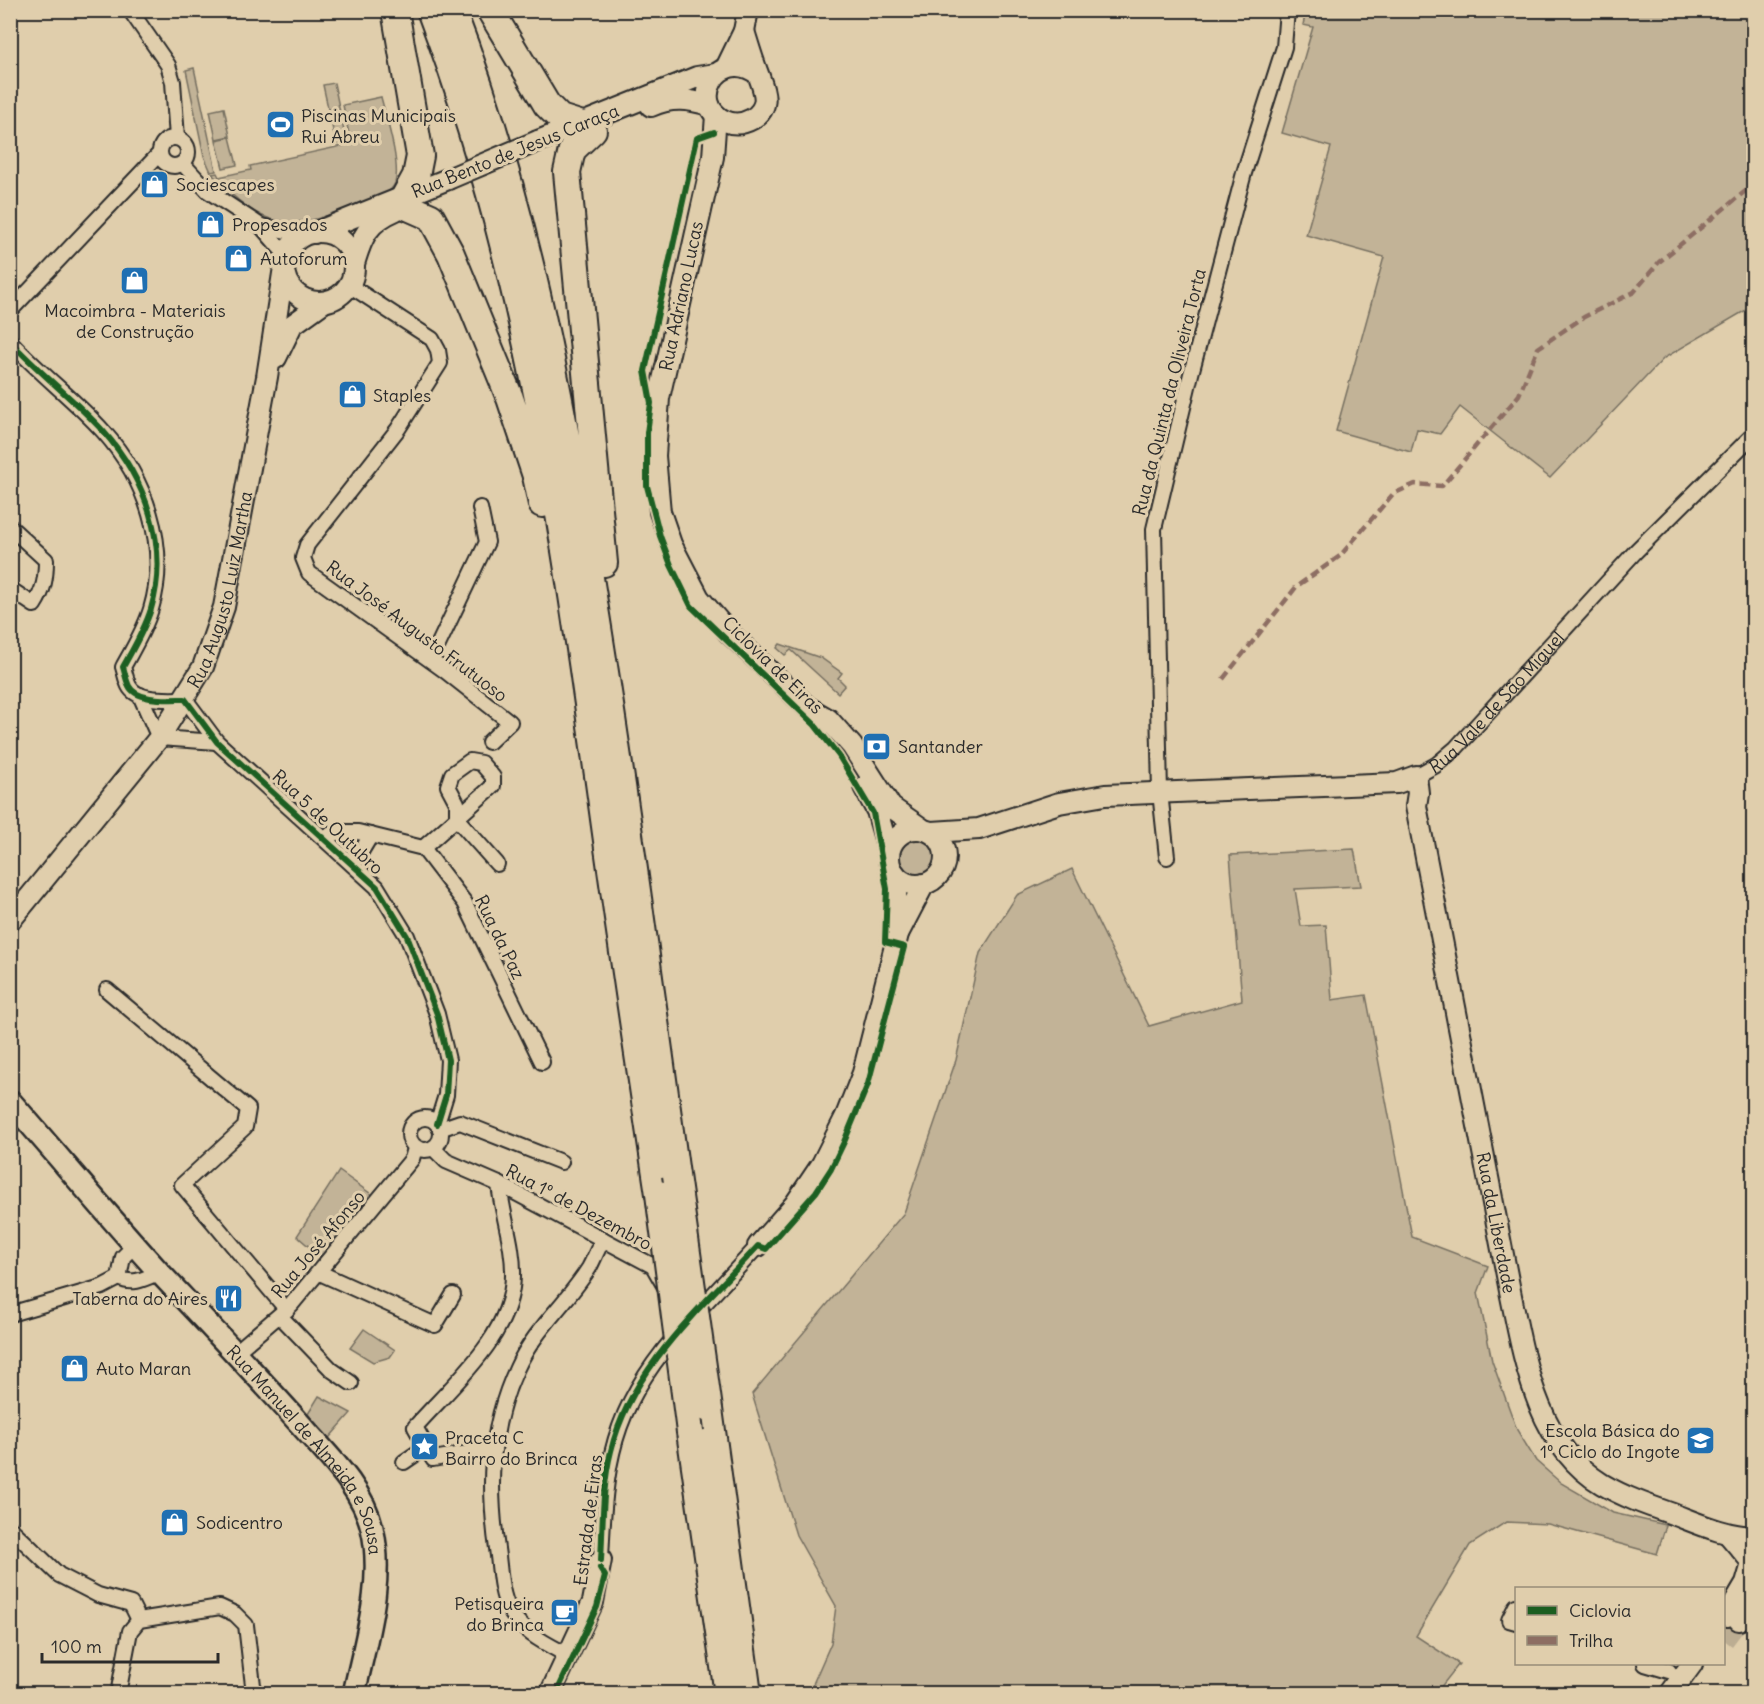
<svg xmlns="http://www.w3.org/2000/svg" width="1764" height="1704" viewBox="0 0 1764 1704" font-family="Delius,sans-serif">
  <rect width="100%" height="100%" fill="#e0ceac"/>
  <filter id="ink" filterUnits="userSpaceOnUse"><feTurbulence type="fractalNoise" baseFrequency=".0167" numOctaves="2"/><feDisplacementMap in="SourceGraphic" scale="12" xChannelSelector="R" yChannelSelector="G"/><feConvolveMatrix kernelMatrix="1 2 1 2 8 2 1 2 1" color-interpolation-filters="sRGB"/></filter>
  <g filter="url(#ink)">
    <path fill="#c2b397" stroke="#766f61" stroke-width="1.5" d="M1306,11H1753V306L1664,358L1550,478L1460,407L1440,434L1417,429L1411,452L1336,431L1384,257L1306,235L1331,147L1282,133L1313,27L1303,25Z
      M194,68L216,171L211,172L204,156L186,70Z
      M334,83L346,141L336,144L323,85Z
      M381,97C386,117 401,165 395,183C390,196 370,201 357,206C289,231 264,232 212,174L217,173L219,177L251,170L250,166L351,144L343,105Z
      M224,108L230,136L216,139L210,111Z
      M230,137L237,165L223,168L216,140Z
      M780,644L821,658L842,673L838,678L845,685L838,693L791,650L785,655L777,648Z
      M896 856a22 22 0 1 1 44 0a22 22 0 1 1-44 0Z
      M1354,849L1361,886L1295,889L1301,926L1326,925L1332,1000L1366,995L1412,1237L1488,1266L1478,1293L1492,1361L1517,1430L1536,1461L1561,1483L1613,1513L1666,1525L1657,1554L1548,1524L1506,1522L1470,1545L1416,1636L1459,1664L1436,1693H809L831,1643L836,1606L796,1535L752,1394L904,1213L956,1060L980,953L1017,895L1072,869L1149,1026L1242,1000L1230,855Z
      M339,1171L371,1194L321,1257L297,1236Z
      M364,1329L395,1350L390,1357L373,1362L350,1348Z
      M319,1396L351,1413L329,1438L308,1414Z"/>
    <g fill="none" stroke-linecap="round" stroke-linejoin="round">
      <path stroke="#bcad92" stroke-width="20" stroke-dasharray="20 10" stroke-linecap="butt" d="M1724,1640L1739,1620"/>
      <defs>
        <g id="street">
          <path d="M130,10L168,65L173,82L177,138"/>
          <circle cx="174" cy="152" r="14"/>
          <path d="M183,164L208,191L261,226L286,255"/>
          <path d="M261,226L306,235"/>
          <path d="M349,285L432,339L438,350L440,363L398,429L307,545L303,558L309,573L444,670L510,722L489,742"/>
          <path d="M10,311L160,153"/>
          <path d="M10,341C39,373 74,399 103,431C145,478 170,546 151,609C145,629 133,649 123,667C125,673 126,680 129,686C137,702 169,699 185,699L217,742L377,887L407,936L437,1014L448,1060L446,1095L437,1124"/>
          <path d="M10,527L46,560C46,578 44,590 34,605L10,589"/>
          <path d="M431,660L487,542L480,508"/>
          <path d="M140,695L159,738L217,742"/>
          <path id="s1" d="M1416,776L1436,765L1456,748L1636,551L1754,434"/>
          <path d="M323,837L339,832H358L423,848L465,903L542,1062"/>
          <path d="M423,848L493,786V777L481,763L470,761L452,774L448,786L457,803V819L497,864"/>
          <path d="M1167,857L1160,792L1154,529L1191,374L1244,173L1284,47L1287,10"/>
          <path d="M353,865L371,835"/>
          <path d="M107,990L248,1109L245,1127L182,1185L287,1310"/>
          <circle cx="425" cy="1134" r="16"/>
          <path d="M440,1129L460,1122L561,1162"/>
          <path d="M433,1148L446,1161L499,1184L653,1266L665,1287"/>
          <path d="M320,1273L435,1325L453,1295"/>
          <path d="M119,1278C133,1286 146,1278 160,1272"/>
          <path d="M119,1278L123,1257L135,1245"/>
          <path d="M10,1314L102,1287L119,1278"/>
          <path d="M695,1314L758,1246"/>
          <path d="M280,1316L332,1370L351,1383"/>
          <path d="M236,1352L291,1305L412,1159L415,1148"/>
          <path d="M492,1449L433,1459L415,1427C452,1385 512,1336 513,1276C514,1246 502,1214 499,1184"/>
          <path d="M404,1462L426,1447"/>
          <path d="M10,1528L59,1575L98,1595L131,1604L139,1620"/>
          <path d="M601,1560C605,1462 611,1412 676,1335"/>
          <path d="M1516,1606L1509,1620L1516,1622"/>
          <path d="M569,1656C547,1644 522,1633 509,1609C501,1594 500,1573 498,1556C488,1490 488,1430 517,1368C534,1330 567,1303 589,1268C594,1259 598,1248 603,1239"/>
          <path d="M1645,1664L1669,1671"/>
          <path d="M118,1694L130,1631L139,1620L220,1607L235,1614L246,1625L254,1694"/>
        </g>
        <g id="secondary">
          <path d="M744,31C748,44 752,58 757,71C763,88 773,106 752,119C743,124 734,125 725,121C687,104 718,45 758,74"/>
          <path d="M726,68L744,31L748,10"/>
          <path d="M651,106C672,97 688,99 709,105"/>
          <path d="M716,115L713,157L659,398L655,456L660,512L671,544L699,598L728,632L807,707L828,719L852,746L891,807L921,828"/>
          <path d="M538,141L697,77L716,74"/>
          <circle cx="319" cy="267" r="35"/>
          <path d="M314,233L448,179"/>
          <path d="M354,264C362,236 368,222 396,210"/>
          <path d="M276,358L292,325L324,302"/>
          <path d="M864,787L877,811L889,853"/>
          <circle cx="917" cy="857" r="28"/>
          <path id="s2" d="M932,832L979,829L1059,803L1105,795L1397,783L1416,776L1418,793L1416,806L1510,1291C1524,1359 1537,1445 1602,1484C1624,1497 1647,1505 1670,1513C1697,1523 1724,1536 1754,1537"/>
          <path id="s3" d="M10,921L159,738L203,667L224,607L267,377L284,267"/>
          <path d="M899,932L924,884"/>
          <path d="M758,1246L795,1204L822,1164L846,1116L863,1073L898,934L895,874"/>
          <path d="M1728,1534L1750,1560"/>
          <path d="M1727,1616L1746,1584L1751,1567"/>
          <path d="M1739,1620L1754,1602"/>
          <path d="M550,1694L593,1602L601,1560"/>
          <path d="M1670,1694L1692,1664"/>
        </g>
        <g id="primary">
          <path id="s4" d="M10,1101C60,1158 108,1216 159,1272C207,1323 255,1373 301,1425C328,1456 362,1487 372,1528C385,1581 365,1642 354,1694"/>
        </g>
        <path id="highway" d="M395,10L420,156L416,176L405,196
          M430,10C527,265 564,530 601,797C619,930 639,1062 659,1194
          M452,10C524,197 560,388 591,584C623,780 649,978 676,1175
          M490,10L547,105L560,118L579,124
          M593,130L572,150L567,172L604,563
          M406,206L431,217L451,254L510,398L536,476L542,504
          M709,1409L748,1694
          M690,1432L728,1694"/>
      </defs>
      <use href="#street" stroke="#2b2b2b" stroke-width="18"/>
      <use href="#secondary" stroke="#2b2b2b" stroke-width="24"/>
      <use href="#primary" stroke="#2b2b2b" stroke-width="26"/>
      <use href="#highway" stroke="#2b2b2b" stroke-width="30"/>
      <use href="#street" stroke="#e0ceac" stroke-width="14"/>
      <use href="#secondary" stroke="#e0ceac" stroke-width="20"/>
      <use href="#primary" stroke="#e0ceac" stroke-width="21"/>
      <use href="#highway" stroke="#e0ceac" stroke-width="26"/>
      <defs>
        <path id="secondary-bridge" d="M448,179L538,141"/>
        <path id="highway-bridge" d="M676,1175L709,1409
          M659,1194L690,1432"/>
      </defs>
      <use href="#secondary-bridge" stroke="#2b2b2b" stroke-width="24" stroke-linecap="butt"/>
      <use href="#highway-bridge" stroke="#2b2b2b" stroke-width="30" stroke-linecap="butt"/>
      <use href="#secondary-bridge" stroke="#e0ceac" stroke-width="20"/>
      <use href="#highway-bridge" stroke="#e0ceac" stroke-width="26"/>
      <path stroke="#8d6e63" stroke-width="4.5" stroke-dasharray="9 4.5" stroke-linecap="butt" d="M1223,679L1297,586L1340,556L1393,494L1415,484L1442,486L1519,395L1538,348L1584,317L1634,292L1659,262L1754,184"/>
      <defs>
        <path id="cycleway" d="M10,341C39,373 74,399 103,431C145,478 170,546 151,609C145,629 133,649 123,667C125,673 126,680 129,686C137,702 169,699 185,699L217,742L377,887L407,936L437,1014L448,1060L446,1095L437,1124
          M601,1560C603,1524 602,1486 611,1451C631,1367 703,1306 758,1246L766,1249L816,1192L831,1169L844,1142L868,1084L904,947L885,942L887,889L873,813L839,756L814,724L691,606L671,565L660,536L647,486V433L651,403L645,371L697,138L714,132
          M556,1694L597,1607L605,1576L600,1568"/>
      </defs>
      <use href="#cycleway" stroke="#e0ceac" stroke-width="10"/>
      <use href="#cycleway" stroke="#1b5e20" stroke-width="6"/>
    </g>
  </g>
  <defs>
    <symbol id="stadium-square" viewBox="-11 -11 22 22"><rect x="-9" y="-9" width="18" height="18" rx="4" fill="#1f6fb2" stroke="#e0ceac"/><path d="M0-5a6.5 5 0 1 0 0 10a6.5 5 0 1 0 0-10ZM-3.5-1.8h7v3.6h-7Z" fill="#fff"/></symbol>
    <symbol id="shop-square" viewBox="-11 -11 22 22"><rect x="-9" y="-9" width="18" height="18" rx="4" fill="#1f6fb2" stroke="#e0ceac"/><path d="M-5-2.5h2.3a2.7 3.5 0 0 1 5.4 0H5L5.5 6h-11ZM-1.5-2.5h3a1.5 2.3 0 0 0-3 0Z" fill="#fff"/></symbol>
    <symbol id="bank-square" viewBox="-11 -11 22 22"><rect x="-9" y="-9" width="18" height="18" rx="4" fill="#1f6fb2" stroke="#e0ceac"/><path d="M-6-4H6V4H-6ZM0-2.3a2.3 2.3 0 1 0 0 4.6a2.3 2.3 0 1 0 0-4.6Z" fill="#fff"/></symbol>
    <symbol id="restaurant-square" viewBox="-11 -11 22 22"><rect x="-9" y="-9" width="18" height="18" rx="4" fill="#1f6fb2" stroke="#e0ceac"/><path d="M-5-6h1v4h1v-4h1v4h1v-4h1v5L-1.5 .5V6h-2V.5L-5-1ZM5-6V6H3V1.5H1.5Q1.5-4 5-6Z" fill="#fff"/></symbol>
    <symbol id="school-square" viewBox="-11 -11 22 22"><rect x="-9" y="-9" width="18" height="18" rx="4" fill="#1f6fb2" stroke="#e0ceac"/><path d="M0-5L7-2L0 1L-7-2ZM-4 1L0 2.5L4 1V4Q0 6-4 4Z" fill="#fff"/></symbol>
    <symbol id="sight-square" viewBox="-11 -11 22 22"><rect x="-9" y="-9" width="18" height="18" rx="4" fill="#1f6fb2" stroke="#e0ceac"/><path d="M0-6L1.8-2.2L6-1.7L2.9 1.2L3.7 5.4L0 3.3L-3.7 5.4L-2.9 1.2L-6-1.7L-1.8-2.2Z" fill="#fff"/></symbol>
    <symbol id="cafe-square" viewBox="-11 -11 22 22"><rect x="-9" y="-9" width="18" height="18" rx="4" fill="#1f6fb2" stroke="#e0ceac"/><path d="M-5.5-4.5H6V0H3Q3 3.5 0 3.5H-2.5Q-5.5 3.5-5.5 0ZM3-3.2v2h1.7v-2ZM-6 4.5H4V6H-6Z" fill="#fff"/></symbol>
  </defs>
  <g fill-rule="evenodd">
    <use href="#stadium-square" x="264" y="108" width="33" height="33"/>
    <use href="#shop-square" x="138" y="168" width="33" height="33"/>
    <use href="#shop-square" x="194" y="208" width="33" height="33"/>
    <use href="#shop-square" x="222" y="242" width="33" height="33"/>
    <use href="#shop-square" x="118" y="264" width="33" height="33"/>
    <use href="#shop-square" x="336" y="378" width="33" height="33"/>
    <use href="#bank-square" x="860" y="730" width="33" height="33"/>
    <use href="#restaurant-square" x="212" y="1282" width="33" height="33"/>
    <use href="#shop-square" x="58" y="1352" width="33" height="33"/>
    <use href="#school-square" x="1684" y="1424" width="33" height="33"/>
    <use href="#sight-square" x="408" y="1430" width="33" height="33"/>
    <use href="#shop-square" x="158" y="1506" width="33" height="33"/>
    <use href="#cafe-square" x="548" y="1596" width="33" height="33"/>
  </g>
  <g text-anchor="middle" dominant-baseline="central" stroke-width="6" stroke-linejoin="round" paint-order="stroke">
    <g font-size="18" fill="#2b2b2b" stroke="#e0ceac" text-anchor="start">
      <text x="301" y="115">Piscinas Municipais<tspan x="301" dy="21">Rui Abreu</tspan></text>
      <text x="176" y="184">Sociescapes</text>
      <text x="232" y="224">Propesados</text>
      <text x="260" y="258">Autoforum</text>
      <text x="135" y="310" text-anchor="middle">Macoimbra - Materiais<tspan x="135" dy="21">de Construção</tspan></text>
      <text x="373" y="395">Staples</text>
      <text x="898" y="746">Santander</text>
      <text x="208" y="1298" text-anchor="end">Taberna do Aires</text>
      <text x="96" y="1368">Auto Maran</text>
      <text x="1680" y="1430" text-anchor="end">Escola Básica do<tspan x="1680" dy="21">1º Ciclo do Ingote</tspan></text>
      <text x="445" y="1437">Praceta C<tspan x="445" dy="21">Bairro do Brinca</tspan></text>
      <text x="196" y="1522">Sodicentro</text>
      <text x="544" y="1603" text-anchor="end">Petisqueira<tspan x="544" dy="21">do Brinca</tspan></text>
    </g>
    <g font-size="18" fill="#2b2b2b" stroke="#e0ceac">
      <text transform="translate(515 151) rotate(-22)">Rua Bento de Jesus Caraça</text>
      <text transform="translate(681 296) rotate(-78)">Rua Adriano Lucas</text>
      <text transform="translate(1169 392) rotate(-76)">Rua da Quinta da Oliveira Torta</text>
      <text stroke="none"><textPath href="#s3" startOffset="399">Rua Augusto Luiz Martha</textPath></text>
      <text transform="translate(417 631) rotate(37)">Rua José Augusto Frutuoso</text>
      <text transform="translate(773 665) rotate(44)">Ciclovia de Eiras</text>
      <text stroke="none"><textPath href="#s1" startOffset="110">Rua Vale de São Miguel</textPath></text>
      <text transform="translate(328 822) rotate(43)">Rua 5 de Outubro</text>
      <text transform="translate(500 937) rotate(64)">Rua da Paz</text>
      <text transform="translate(579 1207) rotate(28)">Rua 1º de Dezembro</text>
      <text stroke="none"><textPath href="#s2" startOffset="945">Rua da Liberdade</textPath></text>
      <text transform="translate(318 1244) rotate(-50)">Rua José Afonso</text>
      <text stroke="none"><textPath href="#s4" startOffset="460">Rua Manuel de Almeida e Sousa</textPath></text>
      <text transform="translate(588 1520) rotate(-83)">Estrada de Eiras</text>
    </g>
  </g>
  <rect width="1764" height="1704" fill="none" stroke="#e0ceac" stroke-width="36"/>
  <rect x="18" y="18" width="1728" height="1668" fill="none" stroke="#2b2b2b" stroke-width="2" filter="url(#ink)"/>
  <rect x="1515" y="1587" width="210" height="78" fill="#e0ceac" stroke="#988d78" stroke-width="1.5"/>
  <rect x="1527" y="1606" width="30" height="9" fill="#1b5e20" stroke="#988d78" stroke-width="1.5"/>
  <text x="1569" y="1617" font-size="18" fill="#2b2b2b">Ciclovia</text>
  <rect x="1527" y="1636" width="30" height="9" fill="#8d6e63" stroke="#988d78" stroke-width="1.5"/>
  <text x="1569" y="1647" font-size="18" fill="#2b2b2b">Trilha</text>
  <path d="M42 1653v9h176v-9" fill="none" stroke="#2b2b2b" stroke-width="3"/>
  <text x="51" y="1653" font-size="18" fill="#2b2b2b" stroke="#e0ceac" stroke-width="4.5" paint-order="stroke">100 m</text>
</svg>
